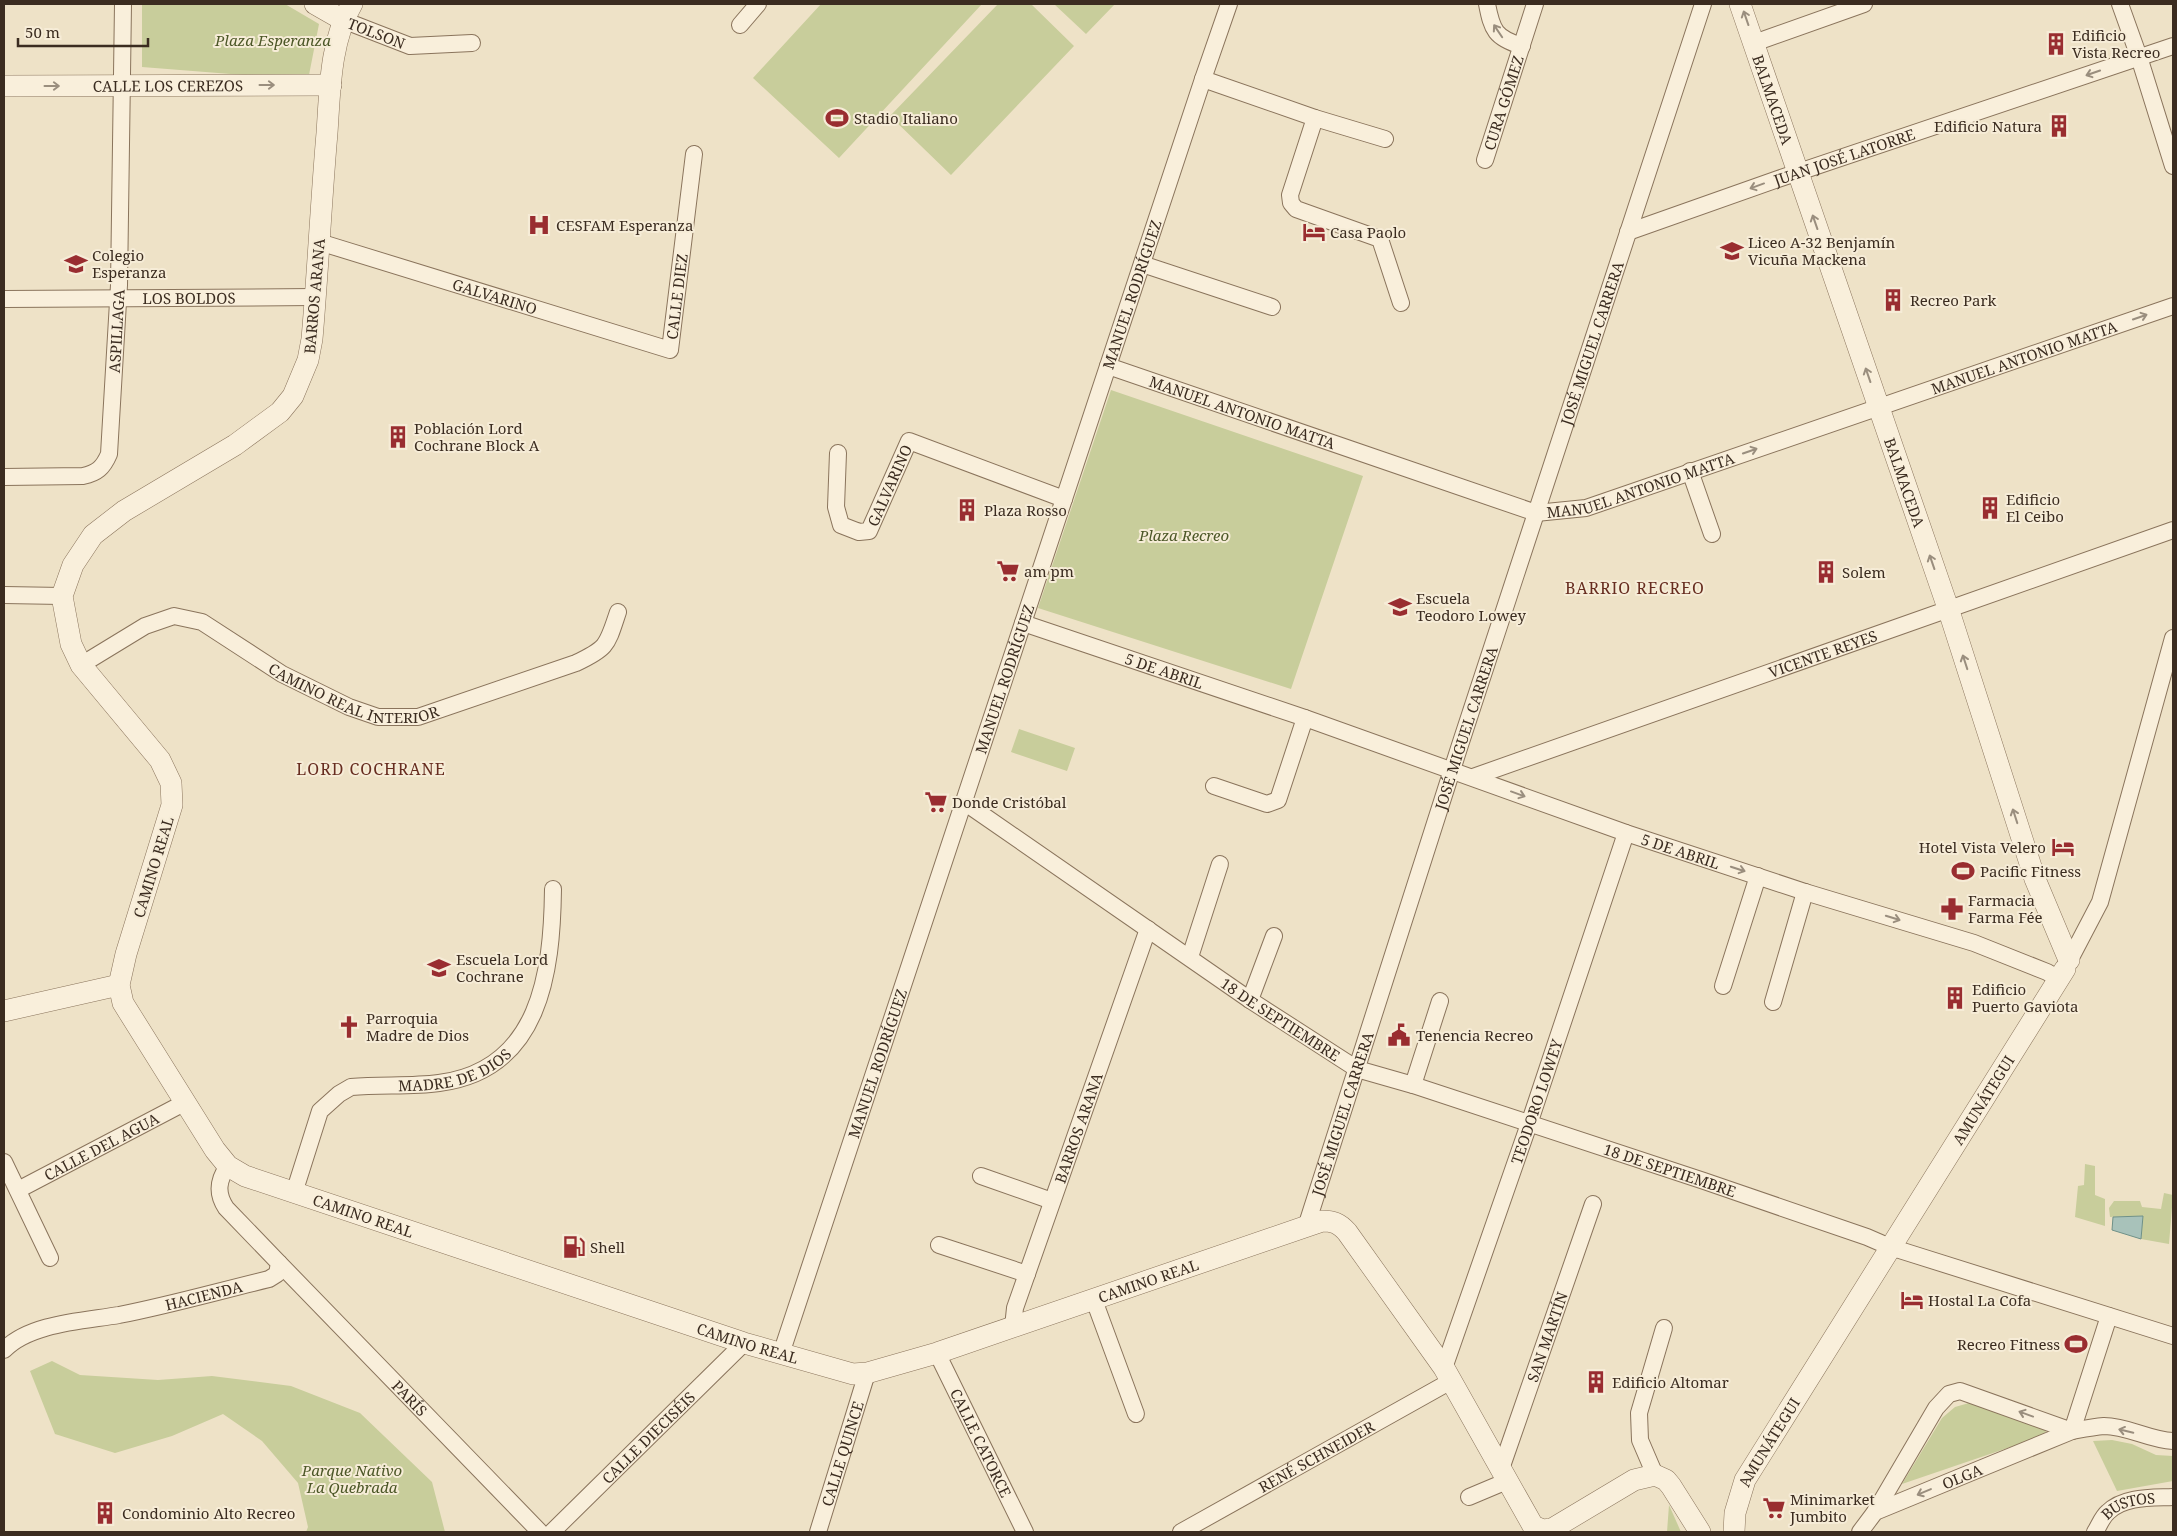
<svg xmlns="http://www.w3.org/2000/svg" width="2177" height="1536" viewBox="0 0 2177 1536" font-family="'Noto Serif',serif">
  <rect width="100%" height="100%" fill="#eee2c7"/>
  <path fill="#c8cd9b" d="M142,4H285L319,24L308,80L142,67Z
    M821,4H982L839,158L753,78Z
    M998,4H1031L1074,46L951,175L890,116Z
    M1054,4H1115L1086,34Z
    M1111,390L1363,476L1291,689L1038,608Z
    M1019,729L1075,748L1067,771L1011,752Z
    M2085,1164L2095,1166V1195L2105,1199V1226L2075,1217L2078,1186L2084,1185Z
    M2164,1193L2173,1195L2169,1244L2141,1239L2143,1216L2110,1217L2109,1208L2114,1201H2140L2142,1207L2161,1209Z
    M52,1361L80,1375L158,1380L212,1376L291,1386L360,1413L432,1482L445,1532H306L308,1527L298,1483L262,1441L223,1414L172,1436L115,1453L55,1434L30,1371Z
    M1969,1403L1984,1404L2048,1428L2043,1436L1902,1484L1942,1418L1955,1407Z
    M2112,1440L2132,1444L2156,1455L2173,1456V1481L2117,1491L2093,1441Z
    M1669,1505L1681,1532H1667Z"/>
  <path fill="#a8c2ba" stroke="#6f9188" d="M2143,1216L2141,1239L2112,1230L2113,1217Z"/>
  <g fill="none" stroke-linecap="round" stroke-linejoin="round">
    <defs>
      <g id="minor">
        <path d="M1487,4C1492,30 1495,38 1522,46"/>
        <path d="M2120,4L2139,57L2173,166"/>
        <path id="s1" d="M343,20L410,46L472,43"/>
        <path d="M740,25L758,4"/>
        <path d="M1754,43L1864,4"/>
        <path d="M1203,79L1315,118L1385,139"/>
        <path d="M1315,118L1290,195L1291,203L1296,209L1380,239L1401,303"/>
        <path id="s2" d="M1485,160L1535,4"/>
        <path id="s3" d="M1628,232L1778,179L2173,46"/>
        <path id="s4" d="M319,242L670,350L694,154"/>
        <path d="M1142,264L1272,307"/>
        <path id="s5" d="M4,299L315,297"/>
        <path id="s6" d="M1108,366L1536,513L1586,508L2173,306"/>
        <path id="s7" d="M838,453L836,507L841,525L859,532L869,531L909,441L1064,499"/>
        <path d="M1690,471L1712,534"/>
        <path id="s8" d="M4,477L83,476C97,473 103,468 109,454L119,285L123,4"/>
        <path d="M4,595L62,596"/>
        <path id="s9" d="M1023,623L1305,718L1626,833L1805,892L1974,943L2047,972L2059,979"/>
        <path id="s10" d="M81,665L145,626L174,616L202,622L282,674L349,707L378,717H418L576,663C608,648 607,645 618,612"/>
        <path id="s11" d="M1473,777L2173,530"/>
        <path d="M1214,786L1267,804L1278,800L1305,718"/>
        <path id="s12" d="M964,802L1250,1000L1357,1069L1413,1085L1704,1181L1867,1237L1890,1247L2173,1336"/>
        <path d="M1190,957L1220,864"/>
        <path d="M2066,967L2100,902L2173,638"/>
        <path d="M1723,986L1758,876"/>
        <path d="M1250,1000L1274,936"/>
        <path d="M1773,1002L1805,892"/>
        <path d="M1413,1085L1440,1001"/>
        <path d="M4,1162L50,1258"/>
        <path d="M981,1176L1052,1201"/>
        <path id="s13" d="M18,1190L184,1103"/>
        <path id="s14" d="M294,1193L320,1111L339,1094L351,1087C380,1084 410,1087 439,1083C540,1070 552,973 553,889"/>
        <path id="s15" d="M1306,1227L1460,745L1703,4"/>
        <path d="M939,1245L1027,1274"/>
        <path id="s16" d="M279,1263L540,1532"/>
        <path d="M1094,1300L1136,1414"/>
        <path id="s17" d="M1013,1327L1015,1308L1148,929"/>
        <path id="s18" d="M4,1350C30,1323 84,1321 119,1315C170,1305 219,1291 269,1279L277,1274L279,1263L226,1208C216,1193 218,1180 228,1166"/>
        <path id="s19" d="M937,1353L1025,1532"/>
        <path id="s20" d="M781,1354L1203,79L1229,4"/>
        <path id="s21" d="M1444,1368L1529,1124L1626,833"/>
        <path id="s22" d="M1501,1469L1593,1204"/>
        <path d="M1655,1475L1640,1440L1639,1413L1664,1328"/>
        <path d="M1469,1497L1507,1481"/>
        <path d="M1875,1512L1936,1408L1949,1394L1960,1391L2072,1431L2109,1316"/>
        <path id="s23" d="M552,1532L744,1343"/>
        <path id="s24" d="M818,1532L867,1373"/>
        <path id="s25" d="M1181,1532L1451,1381"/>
        <path id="s26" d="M1860,1532L1875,1512L2072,1431C2083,1429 2093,1427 2104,1426C2128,1426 2149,1440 2173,1441"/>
        <path id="s27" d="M2095,1532C2099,1526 2102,1517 2108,1512C2124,1496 2152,1498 2173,1497"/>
      </g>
      <g id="tertiary">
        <path d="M315,4L343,20"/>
        <path id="s28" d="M352,4C330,41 330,90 327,133C321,202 318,270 312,339L308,360L293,396L280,412L235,445L124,511L93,535L73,565L62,596L71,644L81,665L160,760L171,783L172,805L126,954L119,985L123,1003L215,1150L228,1166L245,1176L744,1343L853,1374L867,1373L937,1353L1322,1221C1333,1221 1339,1223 1347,1232L1444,1368L1533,1526L1543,1530L1552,1529L1634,1480L1655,1475L1666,1480L1671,1486L1700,1532"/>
        <path id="s29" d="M1740,4L1948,608L2035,879L2069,960"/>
        <path id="s30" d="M4,86L331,85"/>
        <path d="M4,1011L119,985"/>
        <path id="s31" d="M1734,1532L1735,1513L1745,1480L2065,969"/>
      </g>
    </defs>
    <use href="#minor" stroke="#8a745c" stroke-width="18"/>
    <use href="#tertiary" stroke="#8a745c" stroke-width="22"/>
    <use href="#minor" stroke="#f9efdb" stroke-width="16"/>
    <use href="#tertiary" stroke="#f9efdb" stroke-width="21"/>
  </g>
  <defs><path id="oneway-shaft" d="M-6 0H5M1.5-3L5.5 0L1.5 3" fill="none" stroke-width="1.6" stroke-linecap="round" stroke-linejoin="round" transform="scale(1.25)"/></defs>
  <g stroke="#9a8e7e">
    <use href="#oneway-shaft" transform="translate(1746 18) rotate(-109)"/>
    <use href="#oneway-shaft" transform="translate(1498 31) rotate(-124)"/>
    <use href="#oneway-shaft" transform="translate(2093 73) rotate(161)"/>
    <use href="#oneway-shaft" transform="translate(267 85)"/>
    <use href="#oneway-shaft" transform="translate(52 86)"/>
    <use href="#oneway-shaft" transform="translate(1757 186) rotate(160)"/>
    <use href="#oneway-shaft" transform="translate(1815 222) rotate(-109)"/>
    <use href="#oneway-shaft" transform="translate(2140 317) rotate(-19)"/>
    <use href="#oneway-shaft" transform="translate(1868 375) rotate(-109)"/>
    <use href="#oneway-shaft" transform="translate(1750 451) rotate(-19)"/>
    <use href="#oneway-shaft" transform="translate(1932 562) rotate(-109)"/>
    <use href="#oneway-shaft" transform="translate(1965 662) rotate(-108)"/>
    <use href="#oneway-shaft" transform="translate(1518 794) rotate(20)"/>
    <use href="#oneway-shaft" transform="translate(2015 816) rotate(-108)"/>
    <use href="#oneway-shaft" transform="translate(1738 869) rotate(18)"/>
    <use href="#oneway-shaft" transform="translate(1893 918) rotate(17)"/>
    <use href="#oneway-shaft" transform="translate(2026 1414) rotate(-160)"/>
    <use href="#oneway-shaft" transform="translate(2126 1431) rotate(-167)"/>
    <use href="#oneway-shaft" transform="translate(1924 1492) rotate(157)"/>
  </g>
  <defs>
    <symbol id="building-bare" viewBox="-9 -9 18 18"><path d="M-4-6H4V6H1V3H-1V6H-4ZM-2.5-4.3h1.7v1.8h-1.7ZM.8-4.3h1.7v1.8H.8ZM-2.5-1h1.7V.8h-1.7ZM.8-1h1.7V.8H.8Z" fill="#992d30" stroke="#f6ecd7" stroke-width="2.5" paint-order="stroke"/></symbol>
    <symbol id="stadium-bare" viewBox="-9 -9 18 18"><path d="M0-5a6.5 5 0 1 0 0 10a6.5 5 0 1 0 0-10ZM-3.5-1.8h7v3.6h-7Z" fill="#992d30" stroke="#f6ecd7" stroke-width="2.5" paint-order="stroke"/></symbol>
    <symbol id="hospital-bare" viewBox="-9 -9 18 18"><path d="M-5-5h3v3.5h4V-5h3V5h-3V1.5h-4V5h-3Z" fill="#992d30" stroke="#f6ecd7" stroke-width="2.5" paint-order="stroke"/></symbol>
    <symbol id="hotel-bare" viewBox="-9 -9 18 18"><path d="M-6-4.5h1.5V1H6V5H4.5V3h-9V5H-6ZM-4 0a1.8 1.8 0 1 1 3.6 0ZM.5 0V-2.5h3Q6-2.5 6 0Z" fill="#992d30" stroke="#f6ecd7" stroke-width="2.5" paint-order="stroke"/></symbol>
    <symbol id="school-bare" viewBox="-9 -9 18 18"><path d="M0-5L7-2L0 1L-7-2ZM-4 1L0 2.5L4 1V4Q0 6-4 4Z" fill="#992d30" stroke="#f6ecd7" stroke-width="2.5" paint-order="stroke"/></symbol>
    <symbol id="supermarket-bare" viewBox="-9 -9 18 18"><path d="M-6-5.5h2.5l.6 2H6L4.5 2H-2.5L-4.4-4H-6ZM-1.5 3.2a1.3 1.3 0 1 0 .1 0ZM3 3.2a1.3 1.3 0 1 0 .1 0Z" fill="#992d30" stroke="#f6ecd7" stroke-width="2.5" paint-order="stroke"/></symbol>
    <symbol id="pharmacy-bare" viewBox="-9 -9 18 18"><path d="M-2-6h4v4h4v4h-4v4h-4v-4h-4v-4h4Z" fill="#992d30" stroke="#f6ecd7" stroke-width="2.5" paint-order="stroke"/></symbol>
    <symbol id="church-bare" viewBox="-9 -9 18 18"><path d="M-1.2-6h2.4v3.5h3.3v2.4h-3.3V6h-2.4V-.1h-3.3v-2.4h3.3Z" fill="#992d30" stroke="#f6ecd7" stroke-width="2.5" paint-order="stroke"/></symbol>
    <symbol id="civic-bare" viewBox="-9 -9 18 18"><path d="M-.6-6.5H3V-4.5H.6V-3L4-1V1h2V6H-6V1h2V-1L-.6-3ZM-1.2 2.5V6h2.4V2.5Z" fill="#992d30" stroke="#f6ecd7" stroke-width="2.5" paint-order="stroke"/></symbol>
    <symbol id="fuel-bare" viewBox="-9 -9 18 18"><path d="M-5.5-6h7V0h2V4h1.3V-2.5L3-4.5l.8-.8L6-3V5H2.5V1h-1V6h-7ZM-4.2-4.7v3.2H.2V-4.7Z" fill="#992d30" stroke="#f6ecd7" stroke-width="2.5" paint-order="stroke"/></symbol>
  </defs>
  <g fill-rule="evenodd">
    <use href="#building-bare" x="2040" y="28" width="32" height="32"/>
    <use href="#stadium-bare" x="821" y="102" width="32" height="32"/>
    <use href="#building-bare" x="2043" y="110" width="32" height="32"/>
    <use href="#hospital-bare" x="523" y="209" width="32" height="32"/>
    <use href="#hotel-bare" x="1298" y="216" width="32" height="32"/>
    <use href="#school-bare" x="1716" y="235" width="32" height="32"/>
    <use href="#school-bare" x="60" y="248" width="32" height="32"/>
    <use href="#building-bare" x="1877" y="284" width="32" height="32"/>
    <use href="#building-bare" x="382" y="421" width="32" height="32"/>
    <use href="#building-bare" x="1974" y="492" width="32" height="32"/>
    <use href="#building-bare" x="951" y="494" width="32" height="32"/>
    <use href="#supermarket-bare" x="992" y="555" width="32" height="32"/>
    <use href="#building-bare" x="1810" y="556" width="32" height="32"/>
    <use href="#school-bare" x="1384" y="591" width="32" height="32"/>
    <use href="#supermarket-bare" x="920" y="786" width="32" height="32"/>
    <use href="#hotel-bare" x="2047" y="831" width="32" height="32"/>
    <use href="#stadium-bare" x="1947" y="855" width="32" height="32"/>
    <use href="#pharmacy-bare" x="1936" y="893" width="32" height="32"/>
    <use href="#school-bare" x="423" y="952" width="32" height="32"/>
    <use href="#building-bare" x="1939" y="982" width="32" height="32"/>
    <use href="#church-bare" x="333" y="1011" width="32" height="32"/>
    <use href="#civic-bare" x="1383" y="1019" width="32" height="32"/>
    <use href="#fuel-bare" x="558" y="1231" width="32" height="32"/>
    <use href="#hotel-bare" x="1896" y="1284" width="32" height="32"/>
    <use href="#stadium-bare" x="2060" y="1328" width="32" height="32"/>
    <use href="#building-bare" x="1580" y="1366" width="32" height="32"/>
    <use href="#supermarket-bare" x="1758" y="1492" width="32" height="32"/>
    <use href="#building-bare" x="89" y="1497" width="32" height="32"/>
  </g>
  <g text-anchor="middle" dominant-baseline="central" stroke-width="4" stroke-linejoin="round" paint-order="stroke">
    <g font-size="15" fill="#3b2c20" stroke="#f6ecd7">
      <text stroke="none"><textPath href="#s1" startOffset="36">TOLSON</textPath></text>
      <text stroke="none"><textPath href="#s30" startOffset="164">CALLE LOS CEREZOS</textPath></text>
      <text stroke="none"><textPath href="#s29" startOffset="101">BALMACEDA</textPath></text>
      <text stroke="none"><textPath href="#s2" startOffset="60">CURA GÓMEZ</textPath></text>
      <text stroke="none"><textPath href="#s3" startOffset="229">JUAN JOSÉ LATORRE</textPath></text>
      <text stroke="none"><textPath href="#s20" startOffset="1116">MANUEL RODRÍGUEZ</textPath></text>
      <text transform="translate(314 296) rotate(-85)">BARROS ARANA</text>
      <text stroke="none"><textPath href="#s4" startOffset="184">GALVARINO</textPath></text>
      <text stroke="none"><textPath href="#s4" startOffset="421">CALLE DIEZ</textPath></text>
      <text stroke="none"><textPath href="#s5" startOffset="185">LOS BOLDOS</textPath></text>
      <text stroke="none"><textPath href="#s8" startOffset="238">ASPILLAGA</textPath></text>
      <text stroke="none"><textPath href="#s15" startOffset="929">JOSÉ MIGUEL CARRERA</textPath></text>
      <text stroke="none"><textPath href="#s6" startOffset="966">MANUEL ANTONIO MATTA</textPath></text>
      <text stroke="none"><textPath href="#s6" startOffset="142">MANUEL ANTONIO MATTA</textPath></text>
      <text stroke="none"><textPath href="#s29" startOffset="506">BALMACEDA</textPath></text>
      <text stroke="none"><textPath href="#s6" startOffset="561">MANUEL ANTONIO MATTA</textPath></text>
      <text stroke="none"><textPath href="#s7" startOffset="152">GALVARINO</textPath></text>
      <text stroke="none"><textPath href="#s11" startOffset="371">VICENTE REYES</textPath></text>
      <text stroke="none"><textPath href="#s9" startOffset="149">5 DE ABRIL</textPath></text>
      <text stroke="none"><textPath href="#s20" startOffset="711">MANUEL RODRÍGUEZ</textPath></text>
      <text stroke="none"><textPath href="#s10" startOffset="306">CAMINO REAL INTERIOR</textPath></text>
      <text stroke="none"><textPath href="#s15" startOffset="524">JOSÉ MIGUEL CARRERA</textPath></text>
      <text stroke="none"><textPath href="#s9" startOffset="696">5 DE ABRIL</textPath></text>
      <text transform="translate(153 867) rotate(-73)">CAMINO REAL</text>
      <text stroke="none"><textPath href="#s12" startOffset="384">18 DE SEPTIEMBRE</textPath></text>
      <text stroke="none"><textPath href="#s20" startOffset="306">MANUEL RODRÍGUEZ</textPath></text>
      <text stroke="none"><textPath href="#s14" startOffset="232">MADRE DE DIOS</textPath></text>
      <text stroke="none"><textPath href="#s31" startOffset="502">AMUNÁTEGUI</textPath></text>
      <text stroke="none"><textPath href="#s21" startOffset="282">TEODORO LOWEY</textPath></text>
      <text stroke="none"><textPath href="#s15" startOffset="119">JOSÉ MIGUEL CARRERA</textPath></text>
      <text stroke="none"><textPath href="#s17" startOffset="210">BARROS ARANA</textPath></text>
      <text stroke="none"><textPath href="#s13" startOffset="94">CALLE DEL AGUA</textPath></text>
      <text stroke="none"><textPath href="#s12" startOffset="804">18 DE SEPTIEMBRE</textPath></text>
      <text stroke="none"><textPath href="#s28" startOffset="1501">CAMINO REAL</textPath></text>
      <text stroke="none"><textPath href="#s28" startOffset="2326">CAMINO REAL</textPath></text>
      <text stroke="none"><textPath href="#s18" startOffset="209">HACIENDA</textPath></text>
      <text stroke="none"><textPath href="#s22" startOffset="140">SAN MARTÍN</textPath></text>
      <text stroke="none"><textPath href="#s28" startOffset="1906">CAMINO REAL</textPath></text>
      <text stroke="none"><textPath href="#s16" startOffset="188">PARÍS</textPath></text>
      <text stroke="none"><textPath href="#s23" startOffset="135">CALLE DIECISÉIS</textPath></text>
      <text stroke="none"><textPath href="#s19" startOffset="100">CALLE CATORCE</textPath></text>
      <text stroke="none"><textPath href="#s31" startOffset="98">AMUNÁTEGUI</textPath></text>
      <text stroke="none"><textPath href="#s24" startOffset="82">CALLE QUINCE</textPath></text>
      <text stroke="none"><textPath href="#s25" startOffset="155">RENÉ SCHNEIDER</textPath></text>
      <text stroke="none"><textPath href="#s26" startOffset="119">OLGA</textPath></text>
      <text stroke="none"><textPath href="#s27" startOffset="46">BUSTOS</textPath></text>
    </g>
    <g font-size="15" fill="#3b2c20" stroke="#f6ecd7" text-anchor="start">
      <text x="2072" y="35">Edificio<tspan x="2072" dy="17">Vista Recreo</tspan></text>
      <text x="854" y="118">Stadio Italiano</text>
      <text x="2042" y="126" text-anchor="end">Edificio Natura</text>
      <text x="556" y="225">CESFAM Esperanza</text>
      <text x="1330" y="232">Casa Paolo</text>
      <text x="1748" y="242">Liceo A-32 Benjamín<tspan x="1748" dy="17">Vicuña Mackena</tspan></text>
      <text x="92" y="255">Colegio<tspan x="92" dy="17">Esperanza</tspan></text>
      <text x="1910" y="300">Recreo Park</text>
      <text x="414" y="428">Población Lord<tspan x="414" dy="17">Cochrane Block A</tspan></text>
      <text x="2006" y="499">Edificio<tspan x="2006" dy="17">El Ceibo</tspan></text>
      <text x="984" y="510">Plaza Rosso</text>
      <text x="1024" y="571">am pm</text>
      <text x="1842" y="572">Solem</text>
      <text x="1416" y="598">Escuela<tspan x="1416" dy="17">Teodoro Lowey</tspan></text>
      <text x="952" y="802">Donde Cristóbal</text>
      <text x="2046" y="847" text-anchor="end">Hotel Vista Velero</text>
      <text x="1980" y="871">Pacific Fitness</text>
      <text x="1968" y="900">Farmacia<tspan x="1968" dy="17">Farma Fée</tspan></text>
      <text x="456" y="959">Escuela Lord<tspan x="456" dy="17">Cochrane</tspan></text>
      <text x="1972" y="989">Edificio<tspan x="1972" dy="17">Puerto Gaviota</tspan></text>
      <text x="366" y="1018">Parroquia<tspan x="366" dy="17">Madre de Dios</tspan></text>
      <text x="1416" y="1035">Tenencia Recreo</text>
      <text x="590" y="1247">Shell</text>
      <text x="1928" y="1300">Hostal La Cofa</text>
      <text x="2060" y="1344" text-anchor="end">Recreo Fitness</text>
      <text x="1612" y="1382">Edificio Altomar</text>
      <text x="1790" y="1499">Minimarket<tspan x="1790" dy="17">Jumbito</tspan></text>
      <text x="122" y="1513">Condominio Alto Recreo</text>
    </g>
    <g font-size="15" font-style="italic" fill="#4c5727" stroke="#f6ecd7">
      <text x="273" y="40">Plaza Esperanza</text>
      <text x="1184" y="535">Plaza Recreo</text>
      <text x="352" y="1470">Parque Nativo<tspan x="352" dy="17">La Quebrada</tspan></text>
    </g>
    <g font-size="16" letter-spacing="1" fill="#672d20" stroke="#f6ecd7">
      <text x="1635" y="588">BARRIO RECREO</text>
      <text x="371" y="769">LORD COCHRANE</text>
    </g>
  </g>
  <rect width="2177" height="1536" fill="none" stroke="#3b2c20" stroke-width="10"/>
  <path d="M18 38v8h130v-8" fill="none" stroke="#3b2c20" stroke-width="2.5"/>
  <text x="25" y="38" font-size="15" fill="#3b2c20" stroke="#f6ecd7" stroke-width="4" paint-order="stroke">50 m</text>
</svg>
